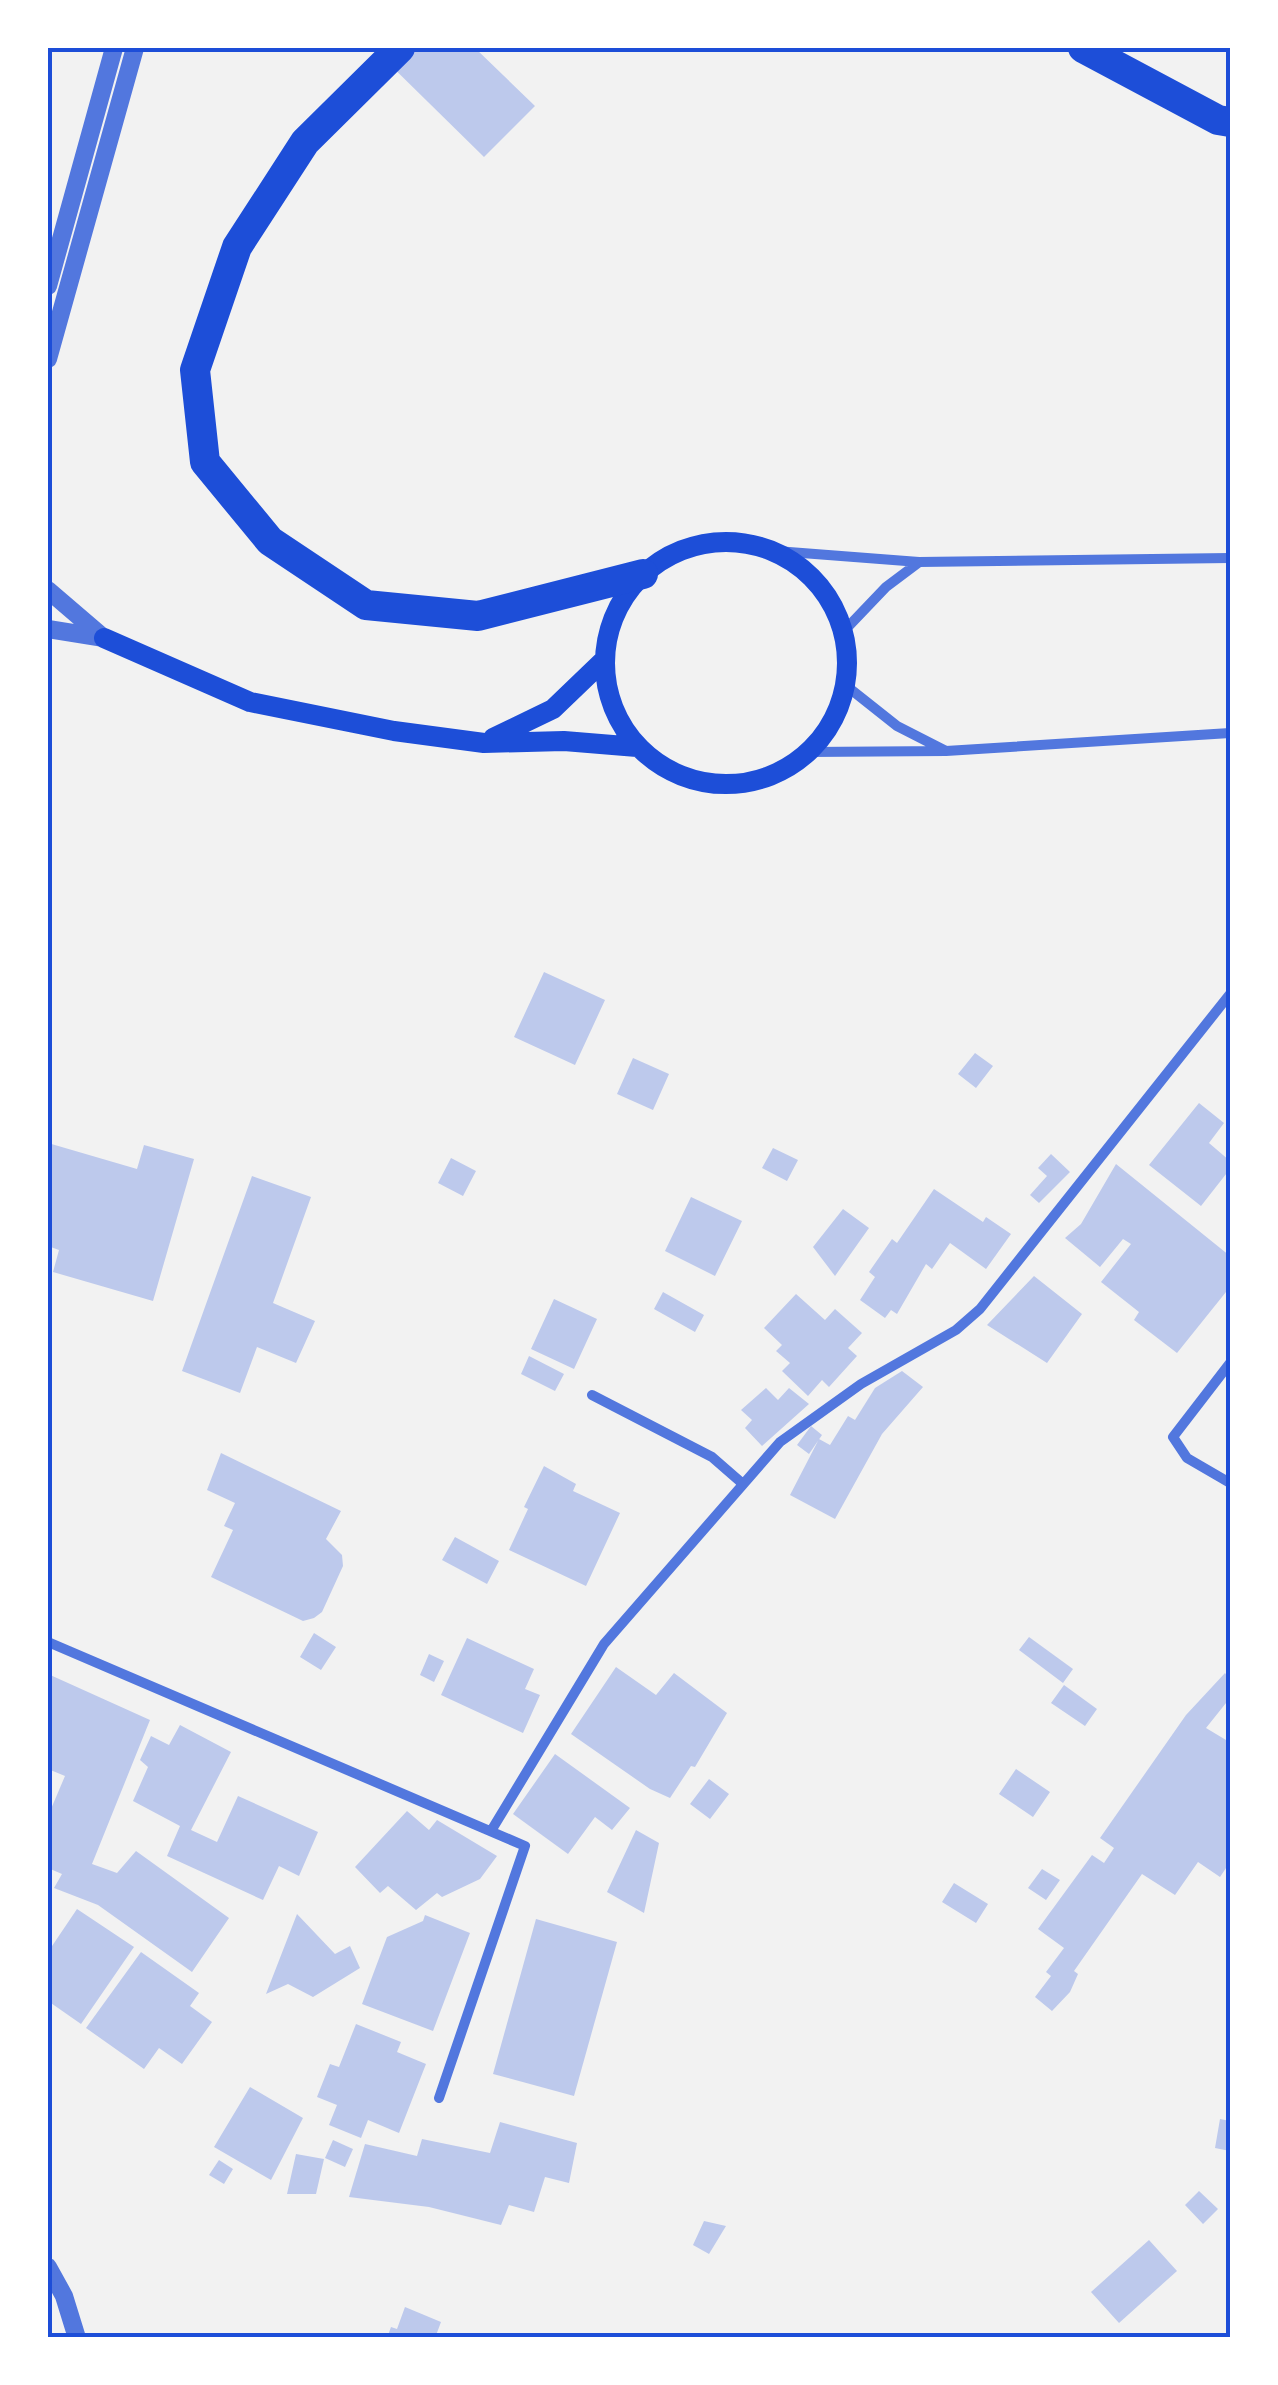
<svg xmlns="http://www.w3.org/2000/svg" width="1278" height="2385" viewBox="0 0 1278 2385" font-family="'DejaVu Sans',sans-serif">
  <rect width="100%" height="100%" fill="#f2f2f2"/>
  <path fill="#bdc9ec" d="M373,48H475L535,106L484,157Z
    M544,972L605,1000L575,1065L514,1037Z
    M975,1053L993,1066L976,1088L958,1074Z
    M633,1058L669,1074L653,1110L617,1094Z
    M1199,1103L1224,1123L1209,1143L1230,1161V1169L1201,1206L1149,1165Z
    M48,1143L137,1169L144,1145L194,1159L153,1301L53,1272L59,1250L48,1246Z
    M773,1148L798,1160L787,1181L762,1168Z
    M1051,1154L1070,1172L1039,1203L1030,1195L1047,1176L1038,1168Z
    M451,1158L476,1171L463,1196L438,1183Z
    M1116,1164L1230,1256V1287L1177,1353L1134,1320L1139,1312L1101,1282L1131,1244L1123,1239L1100,1267L1065,1238L1081,1224Z
    M252,1176L311,1197L273,1303L315,1321L296,1363L257,1347L240,1393L182,1371Z
    M934,1189L983,1222L986,1217L1011,1234L986,1269L950,1243L932,1269L926,1264L897,1314L891,1310L885,1318L860,1300L875,1277L869,1272L892,1239L897,1243Z
    M691,1197L742,1221L715,1276L665,1251Z
    M843,1209L869,1228L835,1276L813,1247Z
    M1034,1276L1082,1314L1047,1363L987,1325Z
    M663,1292L704,1315L695,1332L654,1309Z
    M796,1294L825,1320L835,1309L862,1333L848,1348L857,1356L829,1387L822,1380L808,1396L782,1371L790,1363L776,1351L782,1345L764,1328Z
    M554,1299L597,1319L574,1369L531,1349Z
    M529,1356L564,1374L555,1391L521,1374Z
    M902,1371L923,1387L882,1434L835,1519L790,1495L819,1439L830,1445L848,1416L855,1420L875,1388Z
    M766,1388L778,1400L789,1388L809,1404L762,1446L745,1428L752,1420L741,1410Z
    M811,1426L822,1435L809,1454L797,1445Z
    M221,1453L341,1511L326,1539L342,1555L343,1566L322,1612L314,1618L303,1621L211,1577L233,1530L224,1526L235,1503L207,1490Z
    M544,1466L576,1484L573,1491L620,1513L586,1586L509,1550L528,1509L524,1507Z
    M455,1537L499,1561L487,1584L442,1560Z
    M314,1633L336,1647L321,1670L300,1657Z
    M1029,1637L1073,1669L1063,1683L1019,1650Z
    M467,1638L534,1669L525,1689L540,1695L523,1733L441,1695Z
    M429,1654L444,1661L434,1682L420,1675Z
    M616,1667L656,1695L674,1673L727,1713L695,1767L691,1766L670,1798L650,1789L571,1734Z
    M1225,1673L1230,1680V1698L1206,1728L1226,1740L1230,1733V1862L1220,1877L1198,1862L1175,1895L1142,1874L1074,1971L1078,1974L1070,1992L1052,2011L1035,1997L1051,1976L1046,1972L1064,1948L1038,1929L1092,1855L1104,1863L1114,1848L1100,1838L1186,1715Z
    M48,1674L150,1720L92,1864L117,1873L136,1851L229,1918L192,1972L98,1905L54,1888L62,1874L48,1868V1816L65,1776L48,1769Z
    M1064,1685L1097,1709L1085,1726L1051,1703Z
    M180,1725L231,1752L191,1830L217,1842L238,1796L318,1832L299,1876L279,1866L263,1900L167,1856L180,1826L133,1801L148,1767L140,1760L151,1736L169,1745Z
    M555,1754L630,1808L612,1830L595,1817L568,1854L513,1814Z
    M1016,1769L1050,1792L1033,1817L999,1794Z
    M709,1779L729,1794L710,1819L690,1804Z
    M407,1811L429,1830L437,1820L497,1856L480,1879L442,1897L437,1893L416,1910L388,1886L380,1893L355,1867Z
    M636,1830L659,1843L644,1913L607,1892Z
    M1042,1869L1060,1880L1046,1900L1028,1888Z
    M954,1883L988,1904L976,1923L942,1902Z
    M77,1909L134,1947L81,2024L48,2001V1952Z
    M297,1914L335,1954L350,1946L360,1968L313,1997L288,1984L266,1994Z
    M425,1915L470,1933L433,2031L362,2004L387,1937L423,1921Z
    M536,1919L617,1942L574,2096L493,2074Z
    M141,1952L199,1993L190,2006L212,2022L182,2064L159,2048L144,2069L86,2028Z
    M356,2024L401,2042L397,2052L426,2064L399,2133L368,2120L361,2138L329,2125L337,2105L317,2097L330,2064L339,2067Z
    M250,2087L303,2118L271,2180L214,2147Z
    M1220,2119L1230,2121V2151L1215,2148Z
    M500,2122L577,2143L569,2183L545,2177L534,2212L509,2205L501,2225L429,2207L349,2197L365,2144L417,2156L422,2139L490,2153Z
    M333,2140L353,2149L345,2167L325,2158Z
    M296,2154L324,2159L316,2194H287Z
    M219,2160L233,2169L224,2184L209,2175Z
    M1199,2191L1218,2209L1203,2224L1185,2205Z
    M704,2221L726,2226L709,2254L693,2245Z
    M1149,2240L1177,2271L1119,2323L1091,2292Z
    M405,2307L441,2322L435,2338H387L391,2327L397,2329Z"/>
  <g fill="none" stroke-linecap="round" stroke-linejoin="round">
    <path stroke="#5277de" stroke-width="10" d="M776,551L919,562L1230,558
      M844,631L886,587L918,563
      M844,684L897,726L946,751
      M809,752L946,751L1230,733
      M1230,1363L1173,1437L1187,1458L1230,1483
      M592,1395L712,1457L743,1484
      M48,1642L525,1846L439,2098
      M491,1831L604,1644L780,1442L861,1384L956,1330L980,1309L1230,994"/>
    <path stroke="#5277de" stroke-width="18" d="M48,286L114,48
      M48,359L135,48
      M48,590L104,638
      M48,629L104,638
      M48,2267L64,2296L77,2338"/>
    <path stroke="#1d4ed8" stroke-width="20" d="M605 663a121 121 0 1 1 242 0a121 121 0 1 1-242 0Z
      M104,638L250,702L394,731L484,743L564,741L637,747
      M493,738L553,709L604,660"/>
    <path stroke="#1d4ed8" stroke-width="30" d="M400,48L305,142L237,247L195,370L205,462L270,541L366,605L478,616L643,574
      M1083,48L1218,120L1230,122"/>
  </g>
  <rect width="1278" height="2385" fill="none" stroke="#ffffff" stroke-width="100"/>
  <rect x="50" y="50" width="1178" height="2285" fill="none" stroke="#1d4ed8" stroke-width="4"/>
</svg>
